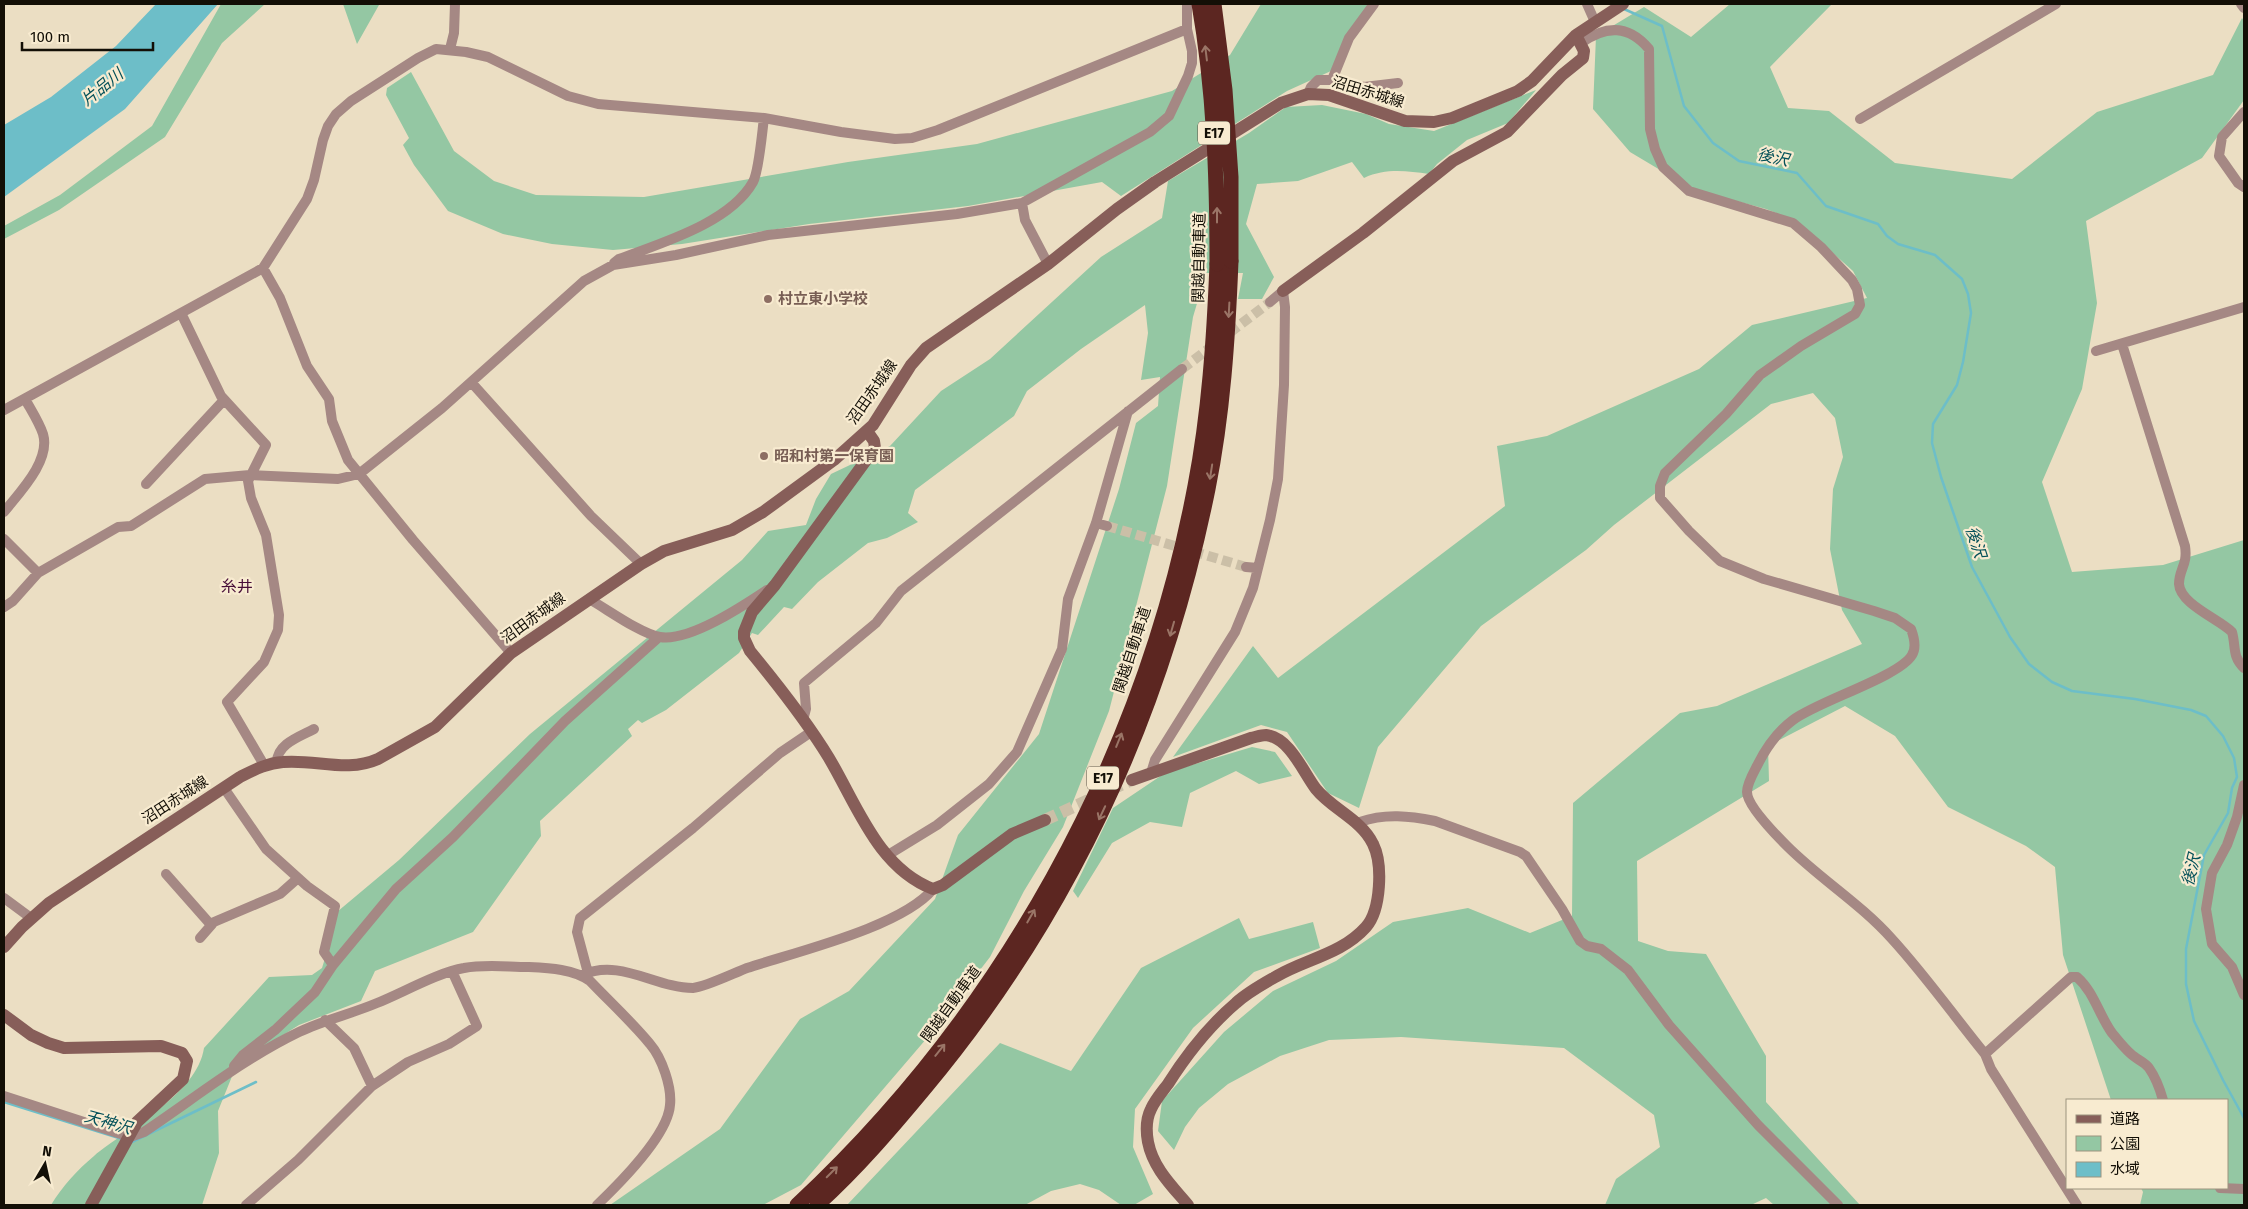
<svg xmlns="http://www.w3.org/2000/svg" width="2248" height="1209" viewBox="0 0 2248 1209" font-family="'Fira Sans','Noto Sans JP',sans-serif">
  <rect width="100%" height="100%" fill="#ebdec3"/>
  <path fill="#94c7a3" d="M221,4H265L222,43L165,137L59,210L4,239V226L60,195L152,126Z
    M343,4H379V5L357,44Z
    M1261,4H1371L1342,44L1331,71L1287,91L1121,196L1102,182L968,206L809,224L682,244L613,250L552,244L503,234L448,211L414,165L403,145L409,138L386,95L387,88L411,72L454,151L494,181L536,195L644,197L848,162L977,144L1172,91L1230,55Z
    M1730,4H1832L1770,67L1788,108L1829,111L1895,163L2012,179L2097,112L2213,75L2242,18L2244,21V100L2202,158L2086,221L2097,303L2082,389L2042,482L2072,572L2163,565L2244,540V1205H2140L2143,1192L2141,1188H2227V1100H2111L2063,955L2055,867L2026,846L1948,807L1895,736L1845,706L1768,746L1769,781L1637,861L1638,941L1668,951L1706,954L1766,1056V1102L1860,1205H1774L1766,1198L1751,1205H1605L1616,1179L1660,1147L1654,1115L1564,1048L1401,1037L1329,1040L1280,1056L1228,1084L1199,1108L1185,1127L1174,1150L1158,1131L1162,1101L1224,1032L1273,991L1336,961L1393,922L1468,908L1530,933L1572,916L1573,803L1680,713L1717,706L1862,644L1842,610L1830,549L1833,489L1843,457L1835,418L1813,393L1771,404L1614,525L1586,550L1481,626L1378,747L1359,808L1328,793L1287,732L1261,725L1173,757L1253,646L1278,678L1505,506L1497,446L1547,436L1699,369L1752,325L1867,298L1853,271L1797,221L1766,209L1692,189L1630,152L1593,109L1596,36L1644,7L1691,37Z
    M1536,90L1508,123L1467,140L1437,164L1429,174C1406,171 1386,168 1364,178L1352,162L1298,181L1257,184L1246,224L1274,277L1262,299H1238L1243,273H1206L1193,317L1167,486L1109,711L1063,827L1024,891L990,957L933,1031L801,1185L763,1205H610L720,1129L800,1019L849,991L935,899L958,835L1039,734L1119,489L1136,423L1158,406L1160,377L1141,380L1148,333L1145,305L1081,349L1027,391L1014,416L915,490L908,513L918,522L887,538L868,543L818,582L792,609L784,607L758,635L752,633L739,653L666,710L642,723L638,720L628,729L632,736L540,821L541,836L473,932L375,971L361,1001L299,1025L237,1064L218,1111L219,1153L202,1205H51C62,1187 77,1170 94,1156C127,1128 197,1095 204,1048L269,977L312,975L322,968L330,942L331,917L399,860L530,734L742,560L768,531L806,525L816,499L831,474L890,446L941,391L990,359L1101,257L1162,218L1168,181L1249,133L1286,107L1322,105L1366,114L1389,124L1434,131Z
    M1252,747L1275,752L1292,776L1259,784L1236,771L1190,793L1182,827L1150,822L1112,843L1078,898L1073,891L1113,808L1165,773Z
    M1239,918L1249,939L1313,922L1320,948L1254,972L1193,1028L1135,1109L1133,1147L1153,1194L1134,1205H1121L1099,1190L1080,1184L1051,1191L1025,1205H847L1000,1043L1071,1071L1141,968Z"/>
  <path fill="#6dbec8" d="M156,4H218L125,109L4,197V125L51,97L116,46Z"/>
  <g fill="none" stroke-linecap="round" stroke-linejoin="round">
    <path stroke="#6dbec8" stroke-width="2.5" d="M1624,9L1662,26L1684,106L1713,143L1739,161L1797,173L1826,206L1878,224L1887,236L1898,244L1935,255L1962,279L1968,294L1971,313L1963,362L1957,385L1933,424L1932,443L1941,477L1972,567L2010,637L2029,664L2052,682L2072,691L2135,699L2191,710L2206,716L2223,736L2234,758L2237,777L2232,788L2228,813L2204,855L2186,949V984L2194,1021L2223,1080L2244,1118
      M4,1102L122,1139
      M132,1142L256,1082"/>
    <path stroke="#cbbfa7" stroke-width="10" stroke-dasharray="10 5" stroke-linecap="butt" d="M1182,369L1270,302
      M1107,526L1246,567"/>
    <path stroke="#cbbfa7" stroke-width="12" stroke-dasharray="12 6" stroke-linecap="butt" d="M1045,820L1132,780"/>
    <path stroke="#a58884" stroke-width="10" d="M1587,4L1595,22
      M2241,4L2244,8
      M1581,43C1606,25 1629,25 1649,49L1650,129L1655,149L1663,167L1689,191L1793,223L1821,247L1852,280L1857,289L1860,305L1855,314L1801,346L1760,375L1726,414L1665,473L1660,486V498L1689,531L1720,561L1764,579L1874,611L1895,618L1911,629C1914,637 1917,647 1912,655C1899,677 1818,701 1793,720C1777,732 1767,746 1758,764C1754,772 1747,783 1747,792C1747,806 1777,836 1787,846C1820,879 1861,904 1892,939C1925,975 1954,1016 1985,1054L1991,1069L2077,1205
      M450,49L454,33L455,4
      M1332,80L1349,38L1374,4
      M1308,94L1311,87L1318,80H1332L1364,87L1398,83
      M2244,112L2222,137L2219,156L2238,183L2244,187
      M1860,119L2056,4
      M1022,203L1025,220L1048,264
      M614,263L619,259C661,243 730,223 753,182C759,171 762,133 764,118
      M263,268L280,298L307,366L329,399L332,421L348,460L413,540L511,653
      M1270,302L1283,291
      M181,313L221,396L266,445L248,481L251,498L266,535L279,615L278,630L264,662L227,702L264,765
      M2122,344L2185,546C2188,565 2179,569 2179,584C2180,604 2219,619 2232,632C2236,646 2232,657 2244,668
      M2096,351L2244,307
      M471,382L591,516L641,564
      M4,410L263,268L307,199L314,180L323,140L328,126L336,114L351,101L418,58L436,49L466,52L488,57L568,96L598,104L764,118L841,132L895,139L912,138L938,130L1187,29
      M146,484L224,400
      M4,512C19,493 51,461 43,434C39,422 31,410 25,399
      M1096,523L1107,526
      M4,539L38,573
      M1246,567L1258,568
      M589,599C607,609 641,634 660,637C689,642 743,606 767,590
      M4,607L13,601L38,573L118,527L131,526L205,479L250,475L338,479L359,474L442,408L584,281L613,265L676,255L768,235L957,214L1022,203L1150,132L1169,116L1188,76L1192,63V51L1187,29V4
      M803,720L806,709L804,683L876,623L901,591L1182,369
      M277,762C277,744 299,737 314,729
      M1151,773L1155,760L1235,632L1253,588L1270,520L1278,479L1284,385L1285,307L1283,291
      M2244,785L2237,817L2227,845L2212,873L2206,909L2212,944L2232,967L2244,995
      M224,788L266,849L307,886L335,906L324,952L333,965
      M1359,825L1360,822C1385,813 1410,816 1435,821L1520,852L1526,856L1562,909L1580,941L1587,946L1601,949L1628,970L1669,1025L1758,1125L1838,1205
      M888,855L937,825L989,784L1017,752L1062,649L1068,599L1096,523L1128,411
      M166,874L211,925
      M4,898L31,918
      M200,938L214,922L280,894L298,878
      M588,973L577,932L580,918L693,828L780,753L811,732
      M582,975C620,958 656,988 693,988C705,987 734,973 747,968C795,952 902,927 933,889
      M325,1020L354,1048L372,1086
      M1985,1054L2071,977H2077C2094,992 2099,1015 2112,1033C2118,1040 2124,1048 2131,1054C2136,1059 2145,1062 2149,1068C2156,1078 2160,1089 2163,1100
      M234,1066L243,1055L275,1030L315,992L333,965L396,889L453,837L565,721L659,637
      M4,1096L130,1137L144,1132C195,1098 243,1059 299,1032C324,1020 351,1014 377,1003C402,993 439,972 464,968C485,964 508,967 528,967C549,968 574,969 590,981C610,1002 632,1022 650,1044C662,1058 672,1087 670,1105C668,1135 619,1184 597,1205
      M2220,1188L2244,1189
      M246,1205L298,1160L372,1086L408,1062L449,1044L477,1026L452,971"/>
    <path stroke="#875e59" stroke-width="12" d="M1283,291L1363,233L1453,161L1507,132L1562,75L1583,58L1584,51L1576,35
      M867,431L874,441L875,448L775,585L752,612L744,632V638L750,651C778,685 806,720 829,758C857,805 878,868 933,889L943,885L1012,834L1045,820
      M1132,780L1251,738C1256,737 1261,735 1266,735C1290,738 1303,772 1316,789C1332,809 1362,820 1373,844C1383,864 1381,910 1366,927C1342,954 1306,959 1277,976C1263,984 1248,992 1236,1003C1209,1026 1187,1054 1168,1084C1162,1092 1155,1100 1151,1109C1146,1119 1146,1131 1148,1142C1153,1168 1172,1186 1188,1205
      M4,947L22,927L49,903L240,777C254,770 267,763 283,762C316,759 347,773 378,759L435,727L511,653L641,564L664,551L732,530L763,512L834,460L873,425L911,365L926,348L1048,264L1117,209L1155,182L1281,103L1308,94L1329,95L1405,121L1434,122L1452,118L1518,91L1532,81L1576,35L1623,4
      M4,1015L31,1035L48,1043L64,1048L161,1046L182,1053L187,1061L183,1079L137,1122L91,1205"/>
    <path stroke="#5c2621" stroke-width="15" d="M797,1205C1001,1015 1143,761 1195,486C1209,413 1214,338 1217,264
      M817,1205C856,1170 891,1129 925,1088C1070,914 1163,711 1208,489C1223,414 1228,338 1231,261"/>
    <path stroke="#5c2621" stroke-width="15" d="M1199,4C1214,90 1217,177 1217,264
      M1214,4L1225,90L1231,177V261"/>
  </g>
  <defs><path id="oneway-shaft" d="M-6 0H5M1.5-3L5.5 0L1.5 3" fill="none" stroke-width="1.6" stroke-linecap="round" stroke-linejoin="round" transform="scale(1.25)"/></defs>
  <g stroke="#9a7567">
    <use href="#oneway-shaft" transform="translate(1206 53) rotate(-97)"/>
    <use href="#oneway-shaft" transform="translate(1217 215) rotate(-90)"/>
    <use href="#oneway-shaft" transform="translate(1229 310) rotate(93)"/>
    <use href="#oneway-shaft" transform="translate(1211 472) rotate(99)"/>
    <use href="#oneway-shaft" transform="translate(1172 629) rotate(106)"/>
    <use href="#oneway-shaft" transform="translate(1119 740) rotate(-68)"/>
    <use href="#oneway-shaft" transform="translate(1102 813) rotate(115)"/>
    <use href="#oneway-shaft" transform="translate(1031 916) rotate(-60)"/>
    <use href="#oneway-shaft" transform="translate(940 1050) rotate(-51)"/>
    <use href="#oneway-shaft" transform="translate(832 1172) rotate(-45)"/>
  </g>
  <g fill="#8d6e63" stroke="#f8ebd0" stroke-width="2">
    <circle cx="768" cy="299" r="5"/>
    <circle cx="764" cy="456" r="5"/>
  </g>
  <g text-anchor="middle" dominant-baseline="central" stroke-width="4.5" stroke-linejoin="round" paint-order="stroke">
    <g fill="#f8ebd0" stroke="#585143" stroke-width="1">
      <rect x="1198" y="121.5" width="32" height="23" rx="4"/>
      <rect x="1087" y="766.5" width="32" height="23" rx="4"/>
    </g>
    <g font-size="14" font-weight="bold" fill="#130f06">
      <text x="1214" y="133">E17</text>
      <text x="1103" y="778">E17</text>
    </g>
    <g font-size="15" fill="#130f06" stroke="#f8ebd0">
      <text transform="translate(1368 92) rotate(17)">沼田赤城線</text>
      <text transform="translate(1199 258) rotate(-89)">関越自動車道</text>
      <text transform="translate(872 392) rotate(-55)">沼田赤城線</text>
      <text transform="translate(533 618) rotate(-36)">沼田赤城線</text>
      <text transform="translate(1132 650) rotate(-72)">関越自動車道</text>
      <text transform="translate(175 800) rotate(-33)">沼田赤城線</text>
      <text transform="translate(951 1004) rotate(-54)">関越自動車道</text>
    </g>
    <g font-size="15" font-weight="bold" fill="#785e54" stroke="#f8ebd0" text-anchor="start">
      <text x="778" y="299">村立東小学校</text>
      <text x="774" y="456">昭和村第一保育園</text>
    </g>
    <g font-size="16" font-style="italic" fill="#055159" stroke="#f8ebd0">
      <text transform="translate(102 87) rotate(-39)">片品川</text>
      <text transform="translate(1773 157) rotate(12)">後沢</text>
      <text transform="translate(1976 542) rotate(72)">後沢</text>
      <text transform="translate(2191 870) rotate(-76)">後沢</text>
      <text transform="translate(108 1122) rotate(16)">天神沢</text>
    </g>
    <g font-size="16" fill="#470e38" stroke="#f8ebd0">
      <text x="237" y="586">糸井</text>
    </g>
  </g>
  <rect width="2248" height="1209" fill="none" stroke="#130f06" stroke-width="10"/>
  <rect x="2066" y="1099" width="162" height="90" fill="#f8ebd0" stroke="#9c937f"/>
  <rect x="2076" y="1115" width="25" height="8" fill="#875e59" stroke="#9c937f"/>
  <text x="2110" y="1124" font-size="15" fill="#130f06">道路</text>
  <rect x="2076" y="1136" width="25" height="15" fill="#94c7a3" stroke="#9c937f"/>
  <text x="2110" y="1149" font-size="15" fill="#130f06">公園</text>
  <rect x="2076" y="1162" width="25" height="15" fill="#6dbec8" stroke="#9c937f"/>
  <text x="2110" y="1174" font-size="15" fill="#130f06">水域</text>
  <g transform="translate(45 1164) rotate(9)" stroke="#f8ebd0" stroke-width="4" paint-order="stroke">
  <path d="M0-4L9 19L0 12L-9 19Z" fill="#130f06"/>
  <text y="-8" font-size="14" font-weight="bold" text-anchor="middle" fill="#130f06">N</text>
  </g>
  <path d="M22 42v8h131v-8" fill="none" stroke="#130f06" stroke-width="2.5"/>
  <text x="30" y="42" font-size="15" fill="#130f06" stroke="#f8ebd0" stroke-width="4" paint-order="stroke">100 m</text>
</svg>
